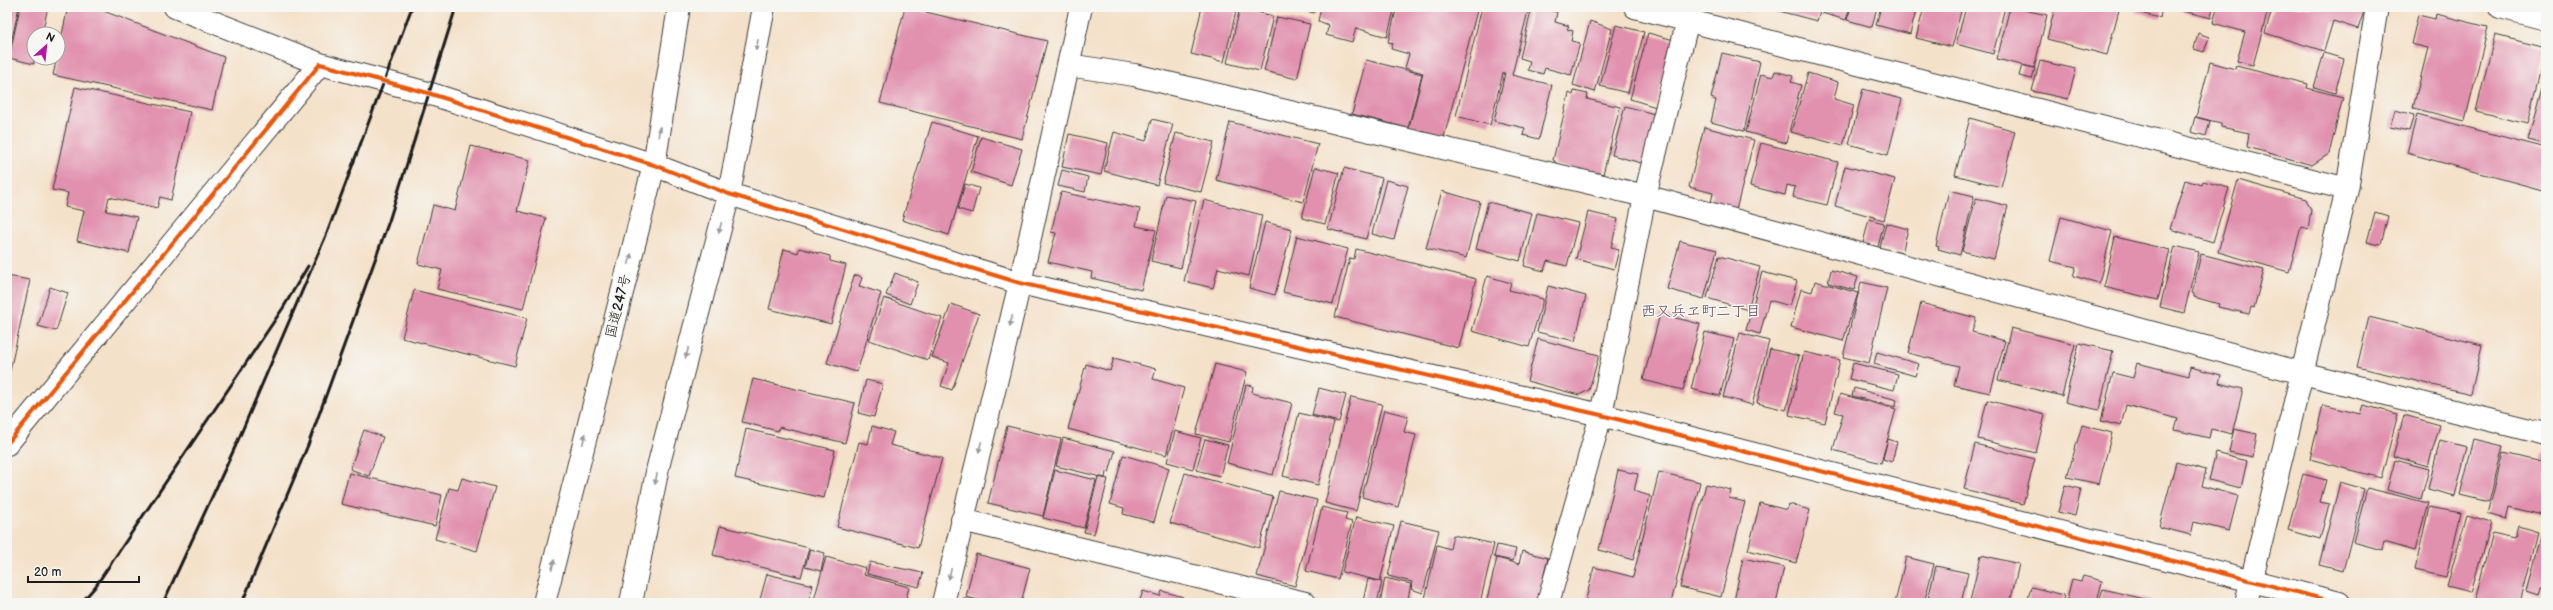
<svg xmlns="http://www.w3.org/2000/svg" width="2553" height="610" viewBox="0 0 2553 610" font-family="'Balsamiq Sans','Klee One',sans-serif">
  <rect width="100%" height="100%" fill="#f6f6f2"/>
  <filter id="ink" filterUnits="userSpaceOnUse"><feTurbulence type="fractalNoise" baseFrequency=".025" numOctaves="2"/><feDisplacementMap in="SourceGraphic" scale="8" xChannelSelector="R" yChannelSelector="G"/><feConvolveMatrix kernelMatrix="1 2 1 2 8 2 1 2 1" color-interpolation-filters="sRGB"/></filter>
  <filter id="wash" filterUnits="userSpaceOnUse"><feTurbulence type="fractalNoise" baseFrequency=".012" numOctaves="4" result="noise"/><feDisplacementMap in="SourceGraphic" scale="16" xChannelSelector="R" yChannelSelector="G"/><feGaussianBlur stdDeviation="0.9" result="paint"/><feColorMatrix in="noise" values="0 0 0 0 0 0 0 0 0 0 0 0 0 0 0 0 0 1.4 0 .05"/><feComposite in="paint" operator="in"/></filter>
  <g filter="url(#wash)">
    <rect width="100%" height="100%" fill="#f4e1c9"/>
    <g id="blocks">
      <path fill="#e190ad" d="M7,7H19L10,47L7,46Z
        M20,7H48L42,34H34V64L9,58Z
        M68,7H93L224,57L212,110L53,75Z
        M905,7L1047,41L1022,139L880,103Z
        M1202,7H1237L1224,62L1191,54Z
        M1291,7H1315L1314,13Z
        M1321,7H1395L1387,37L1356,28L1352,42L1326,35L1329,25L1318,21Z
        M1397,7H1478L1443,141L1408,132L1423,73L1405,68L1409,54L1391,49L1393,43L1388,42Z
        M1482,7H1529L1512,75L1552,85L1539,139L1523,135L1525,128L1494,121L1505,73H1503L1490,125L1456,116Z
        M1532,7L1557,12L1555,22L1569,26L1567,29L1573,31L1571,41L1580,43L1571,75L1545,68L1543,74L1528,70L1530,61L1520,58Z
        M1732,7H1749L1748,12Z
        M1776,7H1821L1817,21L1775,10Z
        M1824,7H1850L1846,20L1822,13Z
        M1851,7H1877L1872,27L1847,20Z
        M1881,7H1917L1910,34L1876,25Z
        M1924,7H1962L1952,47L1916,38Z
        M1966,7H2005L1993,54L1956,44Z
        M2010,7L2047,15L2034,68L1997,59Z
        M2055,7H2107L2119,10L2107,55L2047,39Z
        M2137,7H2162L2160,18L2136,12Z
        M2167,7H2213L2211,18Z
        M2217,7H2269L2253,65L2237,61L2245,32L2213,23Z
        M2273,7H2364L2365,8L2358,29L2333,21L2324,51L2265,33Z
        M1240,8L1273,16L1260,71L1227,63Z
        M2436,14L2488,27L2465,121L2413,108L2428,48L2411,44L2418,15L2435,19Z
        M1277,17L1310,24L1297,79L1264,71Z
        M1590,21L1612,29L1595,92L1573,85Z
        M1616,25L1644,32L1628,93L1600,86Z
        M1648,33L1674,40L1656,107L1630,99Z
        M2198,33L2209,37L2204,52L2194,49Z
        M2495,35L2546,48L2527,124L2476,111Z
        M1722,53L1760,62L1744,131L1711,122L1716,100L1711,98Z
        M2324,53L2344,59L2335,93L2314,87Z
        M1366,60L1422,74L1408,128L1352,114Z
        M2040,61L2076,69L2068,99L2032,91Z
        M2210,62L2235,69L2236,66L2308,84L2307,88L2343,97L2329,154L2312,165L2247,147L2249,133L2221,127V123L2196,117Z
        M2022,65L2035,68L2032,79L2019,76Z
        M1775,71L1793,76L1791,82L1801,85L1786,143L1746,132L1761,74L1773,77Z
        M1808,73L1838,82L1834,99L1854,105L1843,146L1791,132Z
        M2546,73V144L2528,140Z
        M75,87L190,112L171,200L160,197L157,208L109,197L106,211L137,217L129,253L77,241L84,211L65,207L68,193L52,190Z
        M1863,89L1902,99L1888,155L1849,144Z
        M1574,91L1588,94L1587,99L1620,107L1603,174L1555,165V161L1553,160L1569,93L1573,95Z
        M1625,106L1658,115L1645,164L1612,155Z
        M2395,110L2414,115L2409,131L2390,127Z
        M2417,114L2546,148V191L2407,153Z
        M2195,117L2210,121L2206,136L2191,132Z
        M1970,118L2015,131L2001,187L1955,175Z
        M1152,119L1173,124L1157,185L1104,171L1114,132L1146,141Z
        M932,122L978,136L949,235L902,220Z
        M1230,122L1318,144L1303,202L1216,180Z
        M1704,127L1754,140L1736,210L1711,203L1713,193L1689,187Z
        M1176,133L1214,142L1201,192L1163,183Z
        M1069,134L1108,143L1101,175L1062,167Z
        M981,137L1022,149L1011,185L971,172Z
        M1761,143L1838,162L1827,205L1793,197L1795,187L1787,185L1785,195L1750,186Z
        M471,146L530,160L517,211L546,218L523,309L437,289L442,270L418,264L433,205L455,211Z
        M1845,166L1895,179L1884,220L1835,206Z
        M1315,167L1339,173L1325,224L1302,218Z
        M1344,168L1382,178L1366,239L1328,229Z
        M1062,170L1088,177L1085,192L1058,186Z
        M1386,180L1408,186L1394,240L1372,234Z
        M2185,180L2202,185L2203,181L2229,188L2213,242L2170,229Z
        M2238,180L2306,199L2311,210L2308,229L2301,227L2289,272L2218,252Z
        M965,184L979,188L972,213L958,209Z
        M1949,190L1974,196L1960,255L1938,249L1939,247L1936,246Z
        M1442,191L1480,202L1466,258L1426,248Z
        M1061,192L1140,209L1136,226L1156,230L1141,290L1091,278L1092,272L1048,262L1056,233L1051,232Z
        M1166,195L1196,201L1181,268L1151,261Z
        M1976,198L2008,206L1994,259L1962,251Z
        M1204,200L1262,215L1249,276L1218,268L1213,288L1184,281Z
        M1488,202L1532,213L1520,261L1476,249Z
        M1588,212L1618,219L1611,248L1619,250L1614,269L1576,259Z
        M2375,212L2388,216L2381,245L2367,242Z
        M1537,213L1578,223L1567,266L1547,261L1544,271L1524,266Z
        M2061,217L2112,231L2099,283L2073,276L2076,267L2050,261Z
        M1869,219L1884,223L1878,247L1863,243Z
        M1265,222L1292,229L1275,295L1249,288Z
        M1886,223L1908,229L1902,253L1880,248Z
        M1297,236L1348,249L1333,304L1283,292Z
        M2115,237L2170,250L2158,300L2104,287Z
        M1680,241L1717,250L1704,299L1667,289Z
        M2175,246L2199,252L2184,313L2160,307Z
        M799,248L830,256V261L846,265L831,324L769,309L784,249L798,253Z
        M1356,249L1476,279L1459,348L1335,317L1350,258L1354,259Z
        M2201,254L2264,270L2254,308L2251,307L2249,314L2218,307L2219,304L2194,297V294L2192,293Z
        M1719,256L1760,267L1748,310L1707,298Z
        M1831,270L1858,277L1854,290L1828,283Z
        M1762,272L1797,281L1790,306L1769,300L1760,334L1746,330Z
        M895,273L918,282L910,304L886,295Z
        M858,275L862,278L859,286L881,293L857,372L827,363L854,276Z
        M7,276L30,280L8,380H7Z
        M1487,276L1511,283L1509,290L1543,299L1529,347L1472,331Z
        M1815,281L1858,293L1843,341L1791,327L1801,289L1812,292Z
        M1861,282L1887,288L1869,363L1843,357Z
        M1548,286L1586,296L1575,341L1537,332Z
        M50,287L68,293L56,331L38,326Z
        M414,290L527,318L515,366L402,338Z
        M884,298L942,318L928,360L869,340Z
        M1921,303L1976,318L1972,332L2005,341L1990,393L1954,385L1959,366L1908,353Z
        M951,304L979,314L952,390L941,386L949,363L932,357Z
        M1660,314L1700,324L1683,390L1643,380Z
        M2369,317L2482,345L2471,394L2357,367Z
        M2011,328L2075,344L2062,396L1998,380Z
        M1705,332L1734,339L1720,396L1691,389Z
        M1740,333L1769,341L1752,405L1723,397Z
        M1538,339L1599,355L1589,390L1579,395L1527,381Z
        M2079,343L2113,351L2099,410L2065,402Z
        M1770,349L1799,356L1786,410L1757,403Z
        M1804,352L1840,360L1825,423L1789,415Z
        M1877,352L1919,364L1915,376L1874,364Z
        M1114,358L1156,369L1153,379L1184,388L1166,455L1068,429L1086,364L1110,371Z
        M1853,363L1898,374L1894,390L1849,379Z
        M2137,363L2189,376L2190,367L2221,375L2219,383L2243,389L2232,434L2211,429L2209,438L2175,430L2178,419L2126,405L2121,426L2101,421L2113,373L2133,378Z
        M1215,364L1247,372L1229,442L1196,434Z
        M753,379L855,403L845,443L779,427L778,431L742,422Z
        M866,380L883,384L874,417L858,413Z
        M1246,385L1253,386L1252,393L1292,403L1273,475L1227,463Z
        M1319,388L1346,395L1339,422L1312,415Z
        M1854,388L1897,400L1895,407L1852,396Z
        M1840,394L1896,409L1881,463L1833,450L1843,414L1835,412Z
        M1351,397L1382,404L1356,511L1325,503Z
        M1987,400L2045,415L2036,453L1978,439Z
        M2323,405L2360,414L2363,405L2398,414L2381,478L2310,459Z
        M1384,410L1408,416L1404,432L1416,435L1398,507L1362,497Z
        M1299,413L1334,422L1318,485L1283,476Z
        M2404,415L2440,425L2428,466L2393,456Z
        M2082,425L2112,433L2099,484L2067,477Z
        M872,426L894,432L890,445L942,458L918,548L837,527L859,442L868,444Z
        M1007,426L1061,439L1043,516L988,503Z
        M746,429L835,450L824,498L735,478Z
        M2234,429L2257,434L2253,457L2229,452Z
        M364,430L383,437L369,476L350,469Z
        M1175,431L1201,438L1193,469L1167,462Z
        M1063,438L1115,451L1109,473L1106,472L1105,478L1056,466Z
        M1205,439L1228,445L1220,476L1196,470Z
        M1888,439L1897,442L1892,462L1883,459Z
        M2474,439L2503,446L2489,502L2460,495Z
        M2440,440L2467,447L2455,496L2428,489Z
        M1975,444L2035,459L2023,504L1964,489Z
        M2543,451L2546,452V516L2509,507L2506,519L2488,514L2503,453L2541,462Z
        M2216,453L2247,461L2241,488L2209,480Z
        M1123,455L1169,468L1154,522L1123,514L1124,508L1110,504Z
        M2395,460L2429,469L2421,499L2387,490Z
        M2176,462L2206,470L2202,486L2238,496L2229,531L2194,522L2191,535L2159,527Z
        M1055,470L1096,480L1084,528L1043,518Z
        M1618,470L1638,474L1634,491L1650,496L1633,560L1599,550Z
        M1659,472L1700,482L1671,603H1585L1594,567L1633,577Z
        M349,473L442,495L435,526L341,504Z
        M1185,473L1273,497L1259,548L1170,523Z
        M2303,474L2326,480L2320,502L2329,504L2320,539L2288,530Z
        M1098,477L1108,479L1094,534L1084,532Z
        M462,478L495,487L477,551L435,539L449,488L458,490Z
        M2340,482L2364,489L2343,571L2319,565Z
        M1706,484L1731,490L1729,498L1745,502L1721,597L1680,587Z
        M2065,485L2081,489L2075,516L2058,512Z
        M2367,488L2428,503L2415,551L2384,542L2382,550L2353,542Z
        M1279,491L1317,500L1295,586L1257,576Z
        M1760,503L1787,510L1789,504L1810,510L1796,563L1748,550Z
        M1322,507L1347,513L1345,520L1352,522L1338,579L1306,571Z
        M2429,507L2461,513L2446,577L2415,570Z
        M2467,515L2491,522L2471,592L2447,586Z
        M1356,517L1394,526L1380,581L1342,572Z
        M1401,521L1439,530L1423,593L1411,589L1412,582L1388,576Z
        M720,526L809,548L801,577L713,555Z
        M2518,526L2538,532L2520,603H2488L2475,600L2492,533L2515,538Z
        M2542,532L2546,533V590L2541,589L2539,595L2527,591Z
        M1453,535L1494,544L1480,603H1440L1425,599L1437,545L1450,549Z
        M1497,545L1516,549L1513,561L1494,557Z
        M810,549L825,553L821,571L805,567Z
        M1522,551L1548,558L1537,603H1486L1497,558L1519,564Z
        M976,554L1030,568L1021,603H991L966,597Z
        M1981,555L2019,564L2010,603L1970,601Z
        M826,557L866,568L864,575L909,587L905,603H813Z
        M1906,557L1934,564L1924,603H1895Z
        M1743,558L1784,567L1776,603L1734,601Z
        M870,562L923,573L919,587L867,574Z
        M1936,566L1968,573L1961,603H1927Z
        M767,574L813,585L808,603H759Z
        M2083,576L2102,581L2097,603H2066L2072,579L2081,581Z
        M1385,578L1411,584L1407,603H1380Z
        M1368,579L1382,582L1377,603L1363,601Z
        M2031,587L2064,595L2062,603H2027Z
        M2103,589L2157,602V603H2099Z
        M1143,591L1160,596L1162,591L1183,597L1181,603H1139Z
        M964,599L980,602V603H963Z"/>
    </g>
  </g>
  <g filter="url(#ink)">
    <use href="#blocks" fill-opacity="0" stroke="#3c3a36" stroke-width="1"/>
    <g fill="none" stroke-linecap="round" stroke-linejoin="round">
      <defs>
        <path id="minor" d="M175,7L320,64
          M1635,7L2347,189
          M2500,7L2546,19
          M1068,65L1134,75L1645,196L2302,373L2546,434
          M7,444L320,64L428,93L654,165L729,194L1020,283L1601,415L2339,603
          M962,520L1305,603
          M943,603L1020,283L1081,7
          M1548,603L1601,415L1645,196L1691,7
          M2246,603L2347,189L2377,7"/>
        <path id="highway" d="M544,603L654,165L679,7
          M631,603L658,467L729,194L764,7"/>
      </defs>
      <use href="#minor" stroke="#3c3a36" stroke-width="24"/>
      <use href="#highway" stroke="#3c3a36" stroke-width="24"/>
      <use href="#minor" stroke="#fff" stroke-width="22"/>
      <use href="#highway" stroke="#fff" stroke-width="22"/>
      <path stroke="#1c1c1c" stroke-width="3" d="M81,603L95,587L283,308L308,266
        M163,603L236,445L327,233L412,7
        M242,603L308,445L389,221L456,7"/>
      <defs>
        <path id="cycleway" d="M7,444L320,64L428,93L654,165L729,194L1020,283L1601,415L2339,603"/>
      </defs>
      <use href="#cycleway" stroke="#f6f6f2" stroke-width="6"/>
      <use href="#cycleway" stroke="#e8590c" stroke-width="4"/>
    </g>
    <defs><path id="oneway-solid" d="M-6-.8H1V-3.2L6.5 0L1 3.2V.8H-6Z"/></defs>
    <g fill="#999">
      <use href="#oneway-solid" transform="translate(757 45) rotate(101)"/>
      <use href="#oneway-solid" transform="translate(659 132) rotate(-81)"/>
      <use href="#oneway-solid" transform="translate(720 228) rotate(104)"/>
      <use href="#oneway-solid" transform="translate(630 259) rotate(-76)"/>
      <use href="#oneway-solid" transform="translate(1011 321) rotate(104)"/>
      <use href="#oneway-solid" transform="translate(687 353) rotate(105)"/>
      <use href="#oneway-solid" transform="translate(584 439) rotate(-76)"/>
      <use href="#oneway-solid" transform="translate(980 447) rotate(104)"/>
      <use href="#oneway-solid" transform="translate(656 479) rotate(101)"/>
      <use href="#oneway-solid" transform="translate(553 565) rotate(-76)"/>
      <use href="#oneway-solid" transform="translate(950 574) rotate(103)"/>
    </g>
  </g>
  <g text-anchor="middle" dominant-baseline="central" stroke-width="3" stroke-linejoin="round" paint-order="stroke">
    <g font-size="14" fill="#1c1c1c" stroke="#f6f6f2">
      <text transform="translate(618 306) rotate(-76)">国道247号</text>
    </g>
    <g font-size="15" fill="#61454f" stroke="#f6f6f2">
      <text x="1701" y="311">西又兵ヱ町二丁目</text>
    </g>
  </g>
  <rect width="2553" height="610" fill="none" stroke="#f6f6f2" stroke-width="24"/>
  <g transform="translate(46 46) rotate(27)"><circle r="19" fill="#f6f6f2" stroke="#9f9f9c"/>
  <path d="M0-3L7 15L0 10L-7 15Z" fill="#b5179e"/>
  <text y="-6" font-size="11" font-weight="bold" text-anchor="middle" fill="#1c1c1c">N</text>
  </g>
  <path d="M28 576v6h111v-6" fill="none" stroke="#1c1c1c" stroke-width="2"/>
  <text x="34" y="576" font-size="12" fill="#1c1c1c" stroke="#f6f6f2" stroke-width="3" paint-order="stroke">20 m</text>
</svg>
